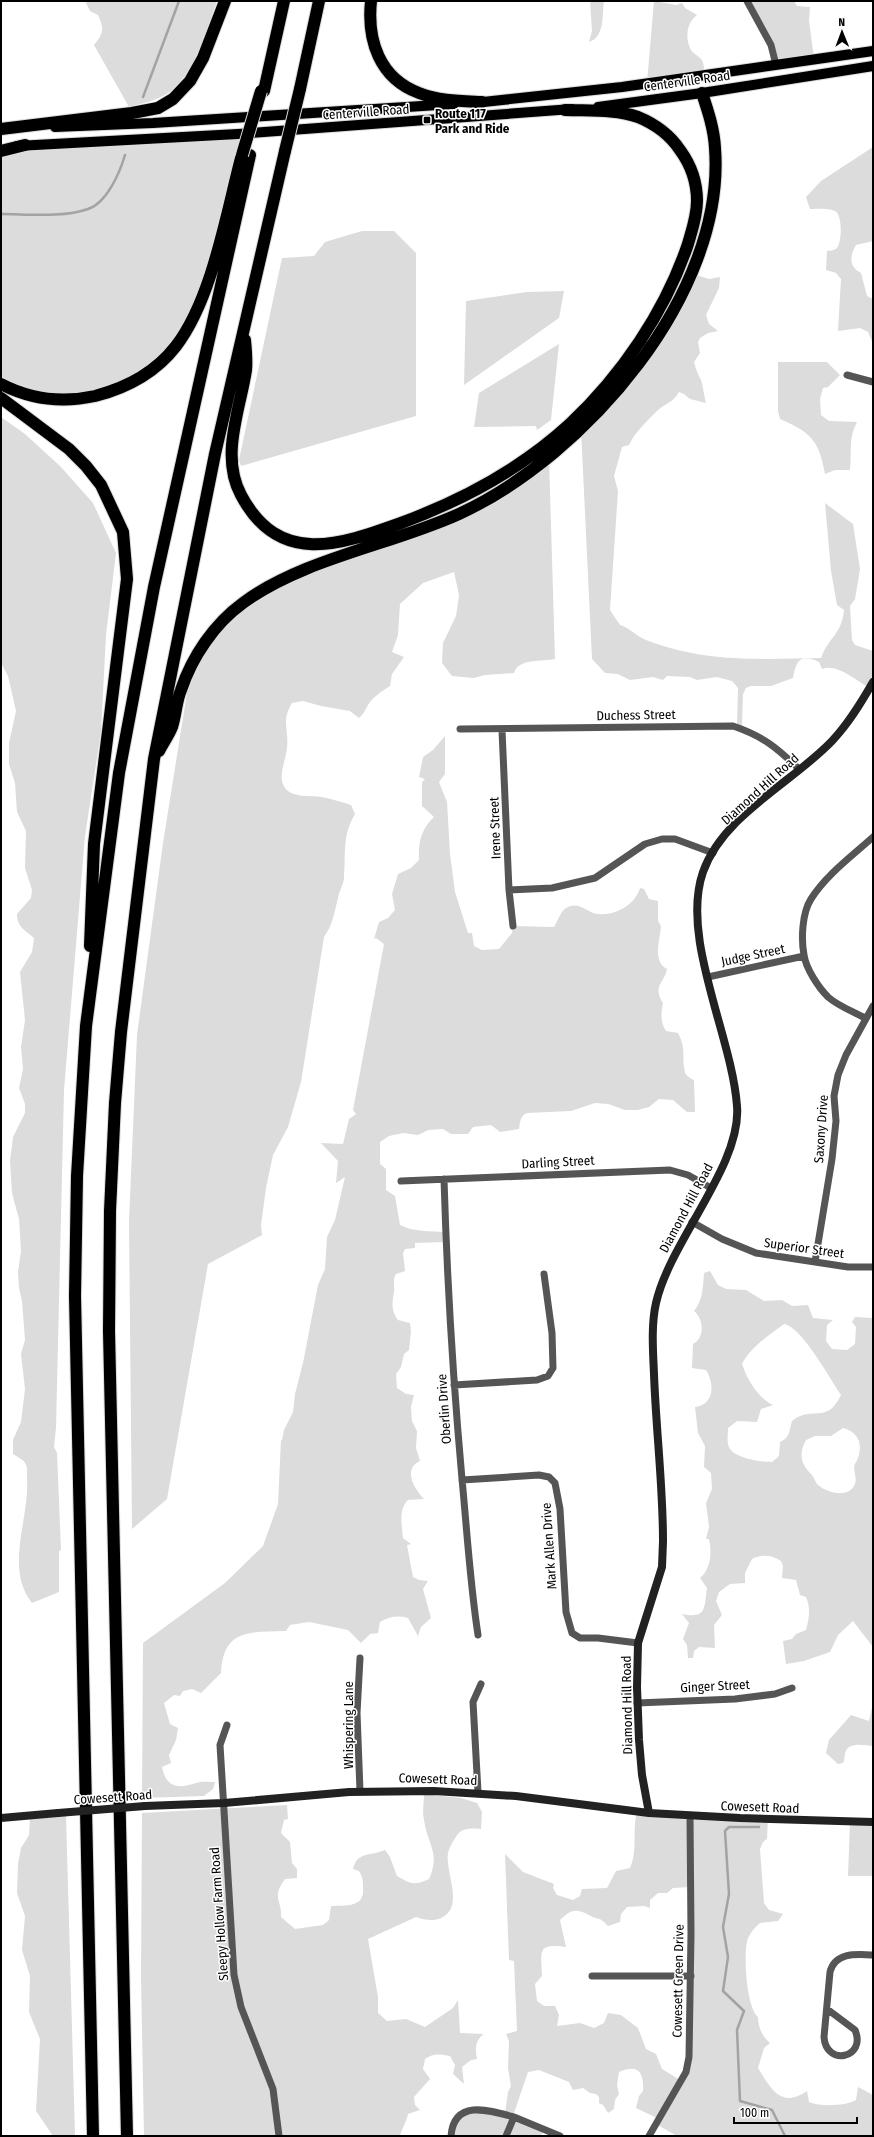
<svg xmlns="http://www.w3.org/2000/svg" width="874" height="2137" viewBox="0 0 874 2137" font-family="'Fira Sans Condensed',sans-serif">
  <rect width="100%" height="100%" fill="#fff"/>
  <path fill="#dcdcdc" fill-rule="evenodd" d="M85,1H217C206,31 197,68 172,90C160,100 144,103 129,107L94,45C104,33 104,28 98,15L90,11Z
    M590,1H604C602,15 605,37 589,42L592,31Z
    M654,1L676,5L682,3L685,8L697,15C686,23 685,39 691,50C693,54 698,55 701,59C704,62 704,70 705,74L647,83Z
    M747,1H794L797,6L810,7L809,21L814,58L778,64Z
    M247,133L208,280L186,331L134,382L58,399L1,383V152Z
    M873,147V241L856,245C850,256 848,266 861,273L867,296L873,299V344L868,332L860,328L838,331L841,279L836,273L826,270L827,251C830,251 834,250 836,249C842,245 843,215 835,211C828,208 817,209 810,209L806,197L821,181Z
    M362,231H394L416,253V416L241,466L239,460L282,258L314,256L325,242Z
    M691,273L709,279L720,277L719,288L706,315L709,324L718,331L708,333L700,338L698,342L700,353L694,362C696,370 698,374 701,380C702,382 705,399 706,403L690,399L684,394L679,392C672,404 665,403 657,411C647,421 635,432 629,445L622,447L614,476L618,491L610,610L620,625C630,628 636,636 646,640C705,663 759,659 821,658C828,638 842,634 844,610L837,605L831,571L825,503L853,524L860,569L855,599L850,606L852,640L855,645L873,651V682L868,687C856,680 836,663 822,669L819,662C800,653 796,661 793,678L771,686H751L746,688L743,694L742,727L737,725L738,688L732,681L717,677L697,680L690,677L667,676L663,680L653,677L630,680L618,674L605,673L592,659L581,429L618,389Z
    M564,291L559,318L464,385L466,301L527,292Z
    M559,344L551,420L537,430L536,426L474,427L479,393Z
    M778,362H827L840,375L828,387L823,388L820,399L821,415L829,421L857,422C848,439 852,452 850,470H835L825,474C819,441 812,433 780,419L778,411Z
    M1,417L25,434L61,467L93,503L116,553L106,635L101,732L85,836L64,1090L56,1428L54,1447L57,1453L61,1550L59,1551V1592L32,1603C4,1568 30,1518 27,1478C27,1473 28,1467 25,1463C23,1459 17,1457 13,1454V1440L21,1422L25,1389L21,1354L25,1340L22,1301L19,1288L18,1272L21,1251L19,1219L12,1193L10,1161L13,1137L25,1113V1104L19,1088L23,1069L21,1047L25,1020L20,972L32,952L34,938C25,930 17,927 17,914L31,898L32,890L25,868L26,831L17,812L15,783L9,764V743L16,711L8,676L1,663Z
    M549,458L555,659C542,662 518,658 514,673L485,675L474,678L452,676L442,663L443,643L456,616L459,595L454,572L423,583L400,604L398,635L392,652L404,657L392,674L390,686C382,691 373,697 368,705C365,710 364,714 359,718L350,711L321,706L303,701L292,703C281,721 289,729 287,748C286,759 279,773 283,784C288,799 310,795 322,797C332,799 342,802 351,805L355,814C342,836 346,853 344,877C344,884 339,891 338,898C334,914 333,924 324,937L301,1082L288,1127L273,1155L266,1188L261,1225L262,1235L208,1264L167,1499L132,1529L129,1221L137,1035L163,843L190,674L200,648L256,592L436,524Z
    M445,736V774L439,782L447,802L450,854L455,892L468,933H472L474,946L482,950L499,949L512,933L513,926L554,927C557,922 561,911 566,908C579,900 587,913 598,914C615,916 635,905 640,888L644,889L649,899L658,901V921L661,926C660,940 652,961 667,969C664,984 652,986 663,1003C661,1013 660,1022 666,1031L678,1033C687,1050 681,1057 685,1072C686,1076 690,1078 694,1080L695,1112H687L673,1100L659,1099L649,1107L638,1110H625L608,1104L595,1103L571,1111L527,1113C520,1116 520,1122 519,1129L500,1132L491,1125L473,1127L468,1134H451L443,1129L428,1130L418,1135L403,1133L389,1136L380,1142V1164L386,1169V1190L395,1196L400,1225C413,1232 431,1231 445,1232L446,1242L415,1243V1248L405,1249L403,1253L405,1271L396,1274C392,1281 395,1285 394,1292C392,1303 391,1311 398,1320L410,1323L411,1331L409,1350L404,1354L401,1367L396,1374L397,1388L406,1394L414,1395L411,1407L412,1421L417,1431L416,1448L420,1461C402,1469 415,1490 424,1499L408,1500C398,1510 402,1525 403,1538L411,1544L407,1545L413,1577L419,1580L428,1581L423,1589L431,1618L421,1627L418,1636L408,1618C398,1615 388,1617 380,1622L378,1633L370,1634L361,1643L348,1630L309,1622L290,1625L286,1631C249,1632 223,1629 221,1673L201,1693L192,1689L183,1691L180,1696L174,1695L164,1703L170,1724L178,1728L176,1740L169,1755L171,1763L162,1767C166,1788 179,1789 196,1783C201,1781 210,1782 215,1782L213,1789L204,1796L142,1798L143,1643L225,1583L263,1546L278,1504L281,1440H282L284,1430L293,1412L295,1394L303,1363L318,1285L325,1269L327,1237L335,1220L345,1177L336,1183L338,1161L321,1143L343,1144L349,1119L356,1114L353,1110L384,944L376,938L374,939L379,922L388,918L395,910L392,894L398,874L411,868L419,860C418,843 421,829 434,817L422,806V782L425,779L419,777L423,757L433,750Z
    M710,1271L718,1285L726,1289L746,1290L764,1301L782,1300L792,1306L808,1305L813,1318L833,1320L827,1325L826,1341L832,1349L847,1350L855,1344L856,1327L852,1322L855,1317L873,1318V1656V1647L853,1621L838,1635L830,1652L804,1661L786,1664L783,1641L792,1639L796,1634L806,1630C809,1619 811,1608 806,1597L800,1595L796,1580L782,1578L783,1566L781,1561C772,1555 762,1554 752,1559L745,1573V1583L730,1584L719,1592L716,1601L722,1615L714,1625L715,1648L699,1647L694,1651L693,1658H688L687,1645L683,1639L689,1623L682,1614C707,1619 704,1608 707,1588L700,1578C711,1569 712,1552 709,1539H706L709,1527L706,1503L712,1489L711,1473L704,1467L705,1446L698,1433L695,1407C714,1405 715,1384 706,1370L692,1368L693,1344C705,1338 704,1319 694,1311C703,1300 703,1287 704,1273ZM784,1324C802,1327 830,1379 841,1395C826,1426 813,1404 792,1421C789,1431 790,1438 780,1442L779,1456L772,1462C760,1462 730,1458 728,1444C727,1439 728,1433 728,1428L737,1421L757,1422L761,1409L773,1405C758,1398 747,1379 742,1364C750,1348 769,1335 784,1324ZM843,1428C858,1432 863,1443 858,1458C857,1461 855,1463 854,1466C854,1472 857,1479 855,1484C849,1499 827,1493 818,1485C815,1482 814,1476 810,1473C800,1462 799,1453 806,1440L815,1436H831Z
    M873,1703V1746C864,1745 847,1741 845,1754C844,1758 845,1759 843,1763L838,1764L826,1753L829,1740L851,1715L869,1721Z
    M424,1794L461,1798L477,1803L482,1812L481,1829C475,1829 466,1827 460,1832C456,1835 449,1848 448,1853C445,1872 464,1905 443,1917C434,1922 425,1920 416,1917L368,1939L378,1997V2013L387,2021L406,2019L425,2027L453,2008L458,2000L460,2033L484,2034C475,2040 475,2049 477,2059L471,2060L462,2067L464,2084L453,2074L455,2065L450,2056C440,2054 433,2053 425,2059L423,2069L430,2079L414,2097L415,2105L420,2110L408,2114C406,2123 402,2128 400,2136H144L141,1977L142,1813L287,1805L288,1819L284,1820L281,1833L290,1842L292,1863L297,1869V1878L285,1879C271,1898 282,1899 281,1917L295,1929L323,1925L329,1920L331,1906C345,1905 365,1908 363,1888C363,1881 363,1877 359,1871L353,1869C357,1851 372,1856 385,1850L390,1857L397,1876C411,1884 414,1886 429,1879C441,1853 427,1844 424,1820C422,1812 424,1802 424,1794Z
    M637,1812L768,1819L767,1839L763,1842L760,1849L764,1903L769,1910L783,1914L778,1921L760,1923C755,1927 751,1932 748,1938C743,1952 746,2007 758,2017C758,2027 762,2036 770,2043L764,2048L758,2068C771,2089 781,2109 807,2091L809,2102C821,2107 845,2106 856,2100L858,2087L873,2095V2136H677L656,2124L657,2118L636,2108L639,2096L643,2091C644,2073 639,2063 619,2072L617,2085L619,2094L615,2100L614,2109L608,2113L603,2105L599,2103V2097L596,2094L590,2093L583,2088L573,2090L569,2082L539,2070L528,2072L513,2116L544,2129L541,2136H451L462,2112L505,2113L508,2092L511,2086L508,2068L509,2041L506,2034L517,2031L514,1961L509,1960L505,1854L523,1872L554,1884L553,1888L557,1895L573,1900L580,1896L582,1889L607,1888L616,1871L630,1868C638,1851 632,1830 637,1812ZM690,1887L686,2070L680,2080L662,2069L656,2054L646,2049L638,2028L630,2022L621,2015L608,2013L604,2023L594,2028L580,2023L557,2026L559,2015L555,2006H544L537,2001L535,1984L542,1976C541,1950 537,1943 566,1947L560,1920C571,1910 575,1908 589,1915C599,1921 598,1915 608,1926L620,1922L621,1914L627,1907L644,1906L650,1908V1900L658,1893H667L673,1888Z
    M66,1814L75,2136H53L36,2111L40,2039L29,2012L30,1976L22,1950L25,1916L17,1893L18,1864L21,1848L29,1835L30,1817Z
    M873,1821V1876H848L850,1822Z"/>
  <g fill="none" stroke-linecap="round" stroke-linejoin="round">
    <path stroke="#a3a3a3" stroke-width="2.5" d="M143,97L179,1
      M1,214C27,214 63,218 88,209C107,203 120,172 125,155
      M759,1827H729L725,1831L729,1894L723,1927L728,1957L723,1991L744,2011L737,2030L740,2101L772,2110L785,2136"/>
    <defs>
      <path id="primary" d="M474,103L622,87L873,51
        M598,107L702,93L873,66
        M55,127L153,123L454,104
        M17,146L238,134L572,109"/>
      <path id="highway" d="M371,1C367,40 379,78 419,93C439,101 461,101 482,102
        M300,89L319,1
        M264,91L284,1
        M1,129L132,113L158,108L173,99L190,81L203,58L225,1
        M1,151L25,145
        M245,340C246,350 247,360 246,370C240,410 220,456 241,495C279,567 340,545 401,523C463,500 520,470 570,424C622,375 665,312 688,244C692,230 697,216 697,201C697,183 691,165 680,150C670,135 655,124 638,117C615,109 589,111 565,110
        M1,384C30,399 63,403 95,396C126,388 156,372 176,346C212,299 226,215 241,158
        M1,398L69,449L86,466L101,485L123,532L127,579L94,844L90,946
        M159,751C163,743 169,735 172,727C176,715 176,702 181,690C192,657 214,624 243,603C302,559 391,545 459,514C585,456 726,294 715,148C714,129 708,111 702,93
        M93,2136L75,1296L77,1176L86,1026L119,773L154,587L250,155
        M127,2136L109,1331L110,1211L115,1103L121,1032L154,759L215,454L285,151"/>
    </defs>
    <use href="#primary" stroke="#dbdbdb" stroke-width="12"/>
    <use href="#highway" stroke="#dbdbdb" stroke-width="14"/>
    <path stroke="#555" stroke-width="7" d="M747,1L771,45L776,65
      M847,375L873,382
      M460,729L733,726C763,736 777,748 799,769
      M502,730L509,890L513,926
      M509,890L552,888L595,878L645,844L662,839H675L713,853
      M708,977L804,956
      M865,1018C854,1012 838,1006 828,997C819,988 806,969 804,955C801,939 802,913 811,899C826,875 852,856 873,837
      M444,1179C447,1279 453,1379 462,1479C467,1531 470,1583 478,1635
      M401,1181L670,1170L688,1175L711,1188
      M692,1222L722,1239L756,1253L848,1267H873
      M815,1262L832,1159L836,1121L834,1096L838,1075L846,1055L873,1006
      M454,1385L537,1380L548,1376L553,1368L552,1333L544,1274
      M462,1480L539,1475L549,1477L555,1483L560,1509L566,1612L572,1633L580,1638H598L638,1643
      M637,1703L735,1699L775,1694L792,1688
      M227,1725L220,1745L234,1975L241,2007L273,2089L279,2136
      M360,1791L357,1713L360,1658
      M478,1792L473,1702L481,1684
      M592,1976H691
      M827,2009L855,2030C867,2058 826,2067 824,2037L830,1972C835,1952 856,1954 873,1955
      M514,2117L560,2136
      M451,2136C454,2099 489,2110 514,2117L506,2136
      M649,2136L686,2072L689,2057L691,1934L690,1816"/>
    <path stroke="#222" stroke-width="8" d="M145,1806L224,1803L349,1792L434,1791L516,1796L649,1813L740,1818L873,1822
      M649,1813L642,1775L639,1740L637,1687L638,1643L662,1567L663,1541C663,1485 656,1430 654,1374C653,1351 651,1325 656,1303C670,1241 742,1165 737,1106C732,1036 680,938 703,872C723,815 792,783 832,741C849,723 861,703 873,682
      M1,1818L58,1813"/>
    <use href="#primary" stroke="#000" stroke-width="10"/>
    <use href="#highway" stroke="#000" stroke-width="12"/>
    <defs>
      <path id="highway-bridge" d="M285,151L300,89
        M242,155L261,91"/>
    </defs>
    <use href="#highway-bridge" stroke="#dbdbdb" stroke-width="14" stroke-linecap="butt"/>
    <path stroke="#222" stroke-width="8" d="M58,1813L145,1806"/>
    <use href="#highway-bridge" stroke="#000" stroke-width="12"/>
  </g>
  <rect fill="#000" stroke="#fff" stroke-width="1.5" x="423" y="116" width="8" height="8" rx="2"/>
  <g text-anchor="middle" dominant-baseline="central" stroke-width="3" stroke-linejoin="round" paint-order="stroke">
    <g font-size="13" fill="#000" stroke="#fff">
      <text transform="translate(687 81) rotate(-8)">Centerville Road</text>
      <text transform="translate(366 112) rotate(-4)">Centerville Road</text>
      <text transform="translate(636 715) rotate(-1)">Duchess Street</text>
      <text transform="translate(760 789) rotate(-42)">Diamond Hill Road</text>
      <text transform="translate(495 828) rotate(-92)">Irene Street</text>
      <text transform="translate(753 955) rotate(-12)">Judge Street</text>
      <text transform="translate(821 1129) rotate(-86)">Saxony Drive</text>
      <text transform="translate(558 1162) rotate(-3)">Darling Street</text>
      <text transform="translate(686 1208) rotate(-62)">Diamond Hill Road</text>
      <text transform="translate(804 1248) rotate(8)">Superior Street</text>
      <text transform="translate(444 1409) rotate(-94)">Oberlin Drive</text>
      <text transform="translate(549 1546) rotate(-94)">Mark Allen Drive</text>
      <text transform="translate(715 1686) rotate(-3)">Ginger Street</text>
      <text transform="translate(627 1705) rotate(-91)">Diamond Hill Road</text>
      <text transform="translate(348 1725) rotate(-90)">Whispering Lane</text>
      <text transform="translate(438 1779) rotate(2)">Cowesett Road</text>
      <text transform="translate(113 1797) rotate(-4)">Cowesett Road</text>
      <text transform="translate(760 1807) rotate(2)">Cowesett Road</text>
      <text transform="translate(219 1914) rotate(-94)">Sleepy Hollow Farm Road</text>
      <text transform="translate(678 1981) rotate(-89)">Cowesett Green Drive</text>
    </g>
    <g font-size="13" font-weight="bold" fill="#000" stroke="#fff" text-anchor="start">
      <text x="435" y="113">Route 117<tspan x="435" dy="15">Park and Ride</tspan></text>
    </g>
  </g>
  <rect width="874" height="2137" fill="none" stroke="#000000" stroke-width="4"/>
  <g transform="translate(842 32) rotate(359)" stroke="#ffffff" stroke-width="3" paint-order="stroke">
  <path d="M0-3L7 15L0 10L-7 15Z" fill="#000000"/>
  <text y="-6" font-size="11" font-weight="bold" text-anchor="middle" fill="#000000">N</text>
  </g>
  <path d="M734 2117v6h123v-6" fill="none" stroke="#000000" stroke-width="2"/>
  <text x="740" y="2117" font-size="12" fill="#000000" stroke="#ffffff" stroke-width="3" paint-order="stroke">100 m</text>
</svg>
